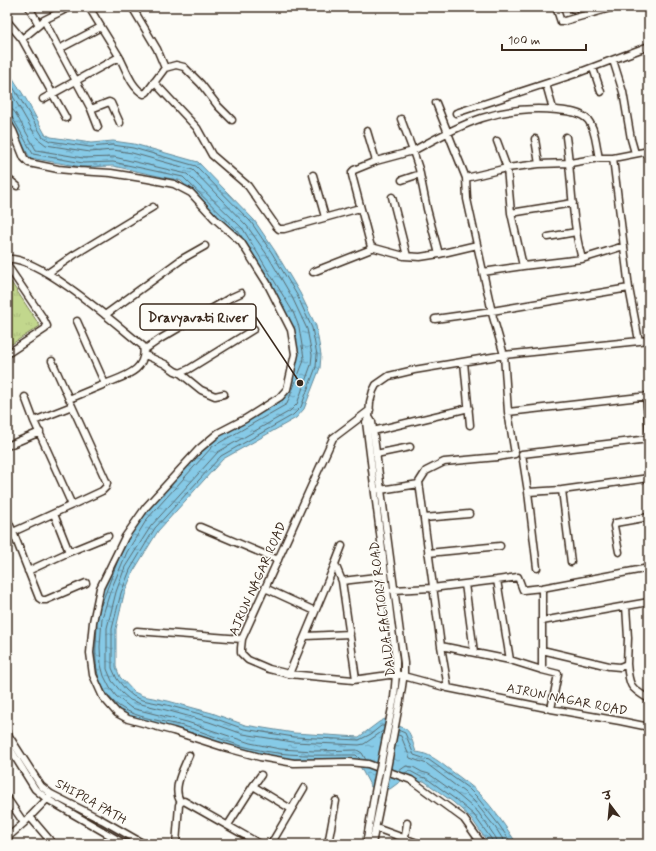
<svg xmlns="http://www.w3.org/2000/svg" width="656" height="851" viewBox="0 0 656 851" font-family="Mynerve,'Playpen Sans Deva',sans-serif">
  <defs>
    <pattern id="grass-tufts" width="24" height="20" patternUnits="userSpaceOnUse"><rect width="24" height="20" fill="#c2d78d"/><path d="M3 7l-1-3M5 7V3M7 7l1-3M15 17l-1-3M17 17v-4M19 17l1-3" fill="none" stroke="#a8b979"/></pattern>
    <pattern id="water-ripples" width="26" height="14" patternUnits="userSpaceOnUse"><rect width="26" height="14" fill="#86cae7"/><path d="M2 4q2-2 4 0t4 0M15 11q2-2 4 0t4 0" fill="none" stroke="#6fa4bb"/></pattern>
  </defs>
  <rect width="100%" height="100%" fill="#fdfcf7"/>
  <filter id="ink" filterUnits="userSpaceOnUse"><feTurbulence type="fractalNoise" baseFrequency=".025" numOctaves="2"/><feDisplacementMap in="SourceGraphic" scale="8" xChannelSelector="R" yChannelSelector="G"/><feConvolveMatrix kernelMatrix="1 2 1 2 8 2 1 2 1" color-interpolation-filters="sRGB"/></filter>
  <g filter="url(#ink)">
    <path fill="url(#grass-tufts)" stroke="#7e8056" d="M9,279L40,326L7,347V280Z"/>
    <path fill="url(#water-ripples)" stroke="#688a97" d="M7,69L26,99L45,134L51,137L91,143L113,141L134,144L198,162L254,220L275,251L300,293L316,326L321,355L320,368L304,409L296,418L223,459L158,531L133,572L124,594L116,629V667L120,677L134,692L143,696L168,701L212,713L245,725L294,733L359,737L379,722L385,719L387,723C412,729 408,729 416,752C428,753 437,760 446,767C458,776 470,784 480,794C494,809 506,827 517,844H489L471,818L453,802L424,781L421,782L409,775L390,789L371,787L356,759L314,760L279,758L248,752L184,731L127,716L109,702L95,679L91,647L102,589L140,513L207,440L280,398L295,360L290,328L235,234L181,181L113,166L82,167L30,158L7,116Z"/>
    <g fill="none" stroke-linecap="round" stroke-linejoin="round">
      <path stroke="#596a6e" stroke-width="1" d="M7,77L43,137L50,141L90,147L113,145L133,148L196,166L251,222L272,253L297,295L312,328L317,355L316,367L301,407L293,415L221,456L155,528L130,570L121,593L112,629V668L117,679L126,690L133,696L142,700L167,705L211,717L244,729L294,737L359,740L371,734L381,726H384
        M7,86L37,138L46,145L90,152L113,150L132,153L193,170L247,226L268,256L292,297L307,329L312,355L311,365L297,404L290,411L218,452L151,526L125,567L116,592L107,628V669L112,681L122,693L130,700L141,704L166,710L209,722L243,734L293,742L359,745L364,744L383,731
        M7,109L13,110L16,114L36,150L83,158L114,157L187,174L243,229L293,312L299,327L304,358L303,363L287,404L212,447L147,519L127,552L110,592L102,618L100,647L101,665L104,676L110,688L116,696L131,708L187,722L250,743L280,749L314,751L357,750L362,753L366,760
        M7,114L12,117L33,154L83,163L113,162L183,177L238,231L242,237
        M101,605L118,560
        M97,625C96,652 91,678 112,700C129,718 160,720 183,726C206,732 227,743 250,748C285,757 320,755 356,755L360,759
        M398,730L405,733L414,755L429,760L468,788L477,797L499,825L512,844
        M398,735L401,736L410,758L427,764L464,792L474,801L495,827L506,844
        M399,771L406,766L413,767L422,772L429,774L458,795L478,812L496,838L497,844
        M404,773L410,771L421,777L426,778L455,799L474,815L492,840V844"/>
      <defs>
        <path id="minor" d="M29,7L39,25L44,20L62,11
          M59,7L62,11L69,7
          M89,7C99,24 110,41 120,58C126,70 132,88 144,94L147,92L165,68L176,65L184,67L201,84L218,106L232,120
          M132,7L157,49L165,68
          M556,7L561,22L614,7
          M573,7V9L578,7
          M44,20L59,49
          M7,21L22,39L39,25
          M101,27L59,49L91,109L109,102L111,103L120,123
          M22,39L66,118
          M613,60L623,92L631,139L635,153
          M593,68L601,92
          M154,82L197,128L212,155L248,186L276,226L279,229H284L360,208
          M546,84L553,109
          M43,99L119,57
          M91,109L98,127
          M456,113L575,74L649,46
          M401,119L413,151C461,124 500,104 557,110C567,111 581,112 588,120C596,130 596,146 599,158
          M7,121L13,131L24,158L29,163L58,169L79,171L111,173L148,179L174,184L191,193L214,218L241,242L267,283L291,330L295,354L287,389L280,397L245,419L218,433L199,449L146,507L125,537L100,588L93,622L90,653L93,675L103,697L117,713L128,719L173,731L223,747L260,757L294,763L349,762L368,764L411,780L464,819L482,844
          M367,131L376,161L413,151L419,169L427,209L439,254L477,245
          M535,139L539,164
          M613,158L629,288L639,341
          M376,161L354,170L352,172V175L371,247L404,256L420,257L439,254
          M313,175L325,217
          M7,178L17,186
          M466,178L507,168L539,164L570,163L599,158H613L649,151
          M402,180L420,174
          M392,197L407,256
          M511,213L573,203
          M548,237L576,232
          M7,259C38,255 117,325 143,346C148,371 124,376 105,384L77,321
          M582,259L624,246
          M7,265L43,318L47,326L45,329L7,354
          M523,266L582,259C571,219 572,178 566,137
          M313,272L369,250L371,247
          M483,272L523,266L511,213L507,168L497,141
          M48,273L74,255L153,207
          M105,315L182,259L205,246
          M435,319L492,311L629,288
          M144,350L160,339L230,298L241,293
          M145,355L165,364L175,371L180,373L189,369L254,329
          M52,361L69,399L105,384
          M464,362L470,425
          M180,373L201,390L215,396L224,394
          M646,396L649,431
          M25,397L34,421L72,406L71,404
          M370,410L333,438L242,639L241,648V653L248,660L269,669L289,674L353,680L396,674L448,688L551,709L620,721L649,727
          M508,412L649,396
          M369,417L372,422L404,663V673L400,700
          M34,421L72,505L102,491L106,487L107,483L72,406
          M373,431L469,408
          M7,446L40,432
          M376,454L410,447
          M380,490L419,484
          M562,490L528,492L522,454L649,439
          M528,492L537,568
          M424,518L469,514
          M7,519L13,532L72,505
          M200,527L278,560
          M7,535L13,532L39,598L42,600H46L86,583
          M69,552L108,536
          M619,552L614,526L615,523L649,517
          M428,553L500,546
          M571,562L562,490L649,478
          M335,564L342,546
          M28,571L69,552L54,514
          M497,580L518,577L523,590L542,588V670L510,660
          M342,581L385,576
          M465,584L474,652
          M265,588L315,611
          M542,588L649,568
          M393,590L432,588L497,580L510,660L441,646L419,482L426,471L444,462L498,457L515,454L508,412L504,355L493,317L467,199L466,178L436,103
          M626,606L649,602
          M542,621L626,606L628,638L627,664L620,667L609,666L542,650
          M137,631L242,639
          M306,636L350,634
          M441,646L448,688
          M627,664C629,686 630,688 649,699
          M542,670L558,674L551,709
          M289,674L335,564L342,581L356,679
          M394,698L396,674V661L366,422L369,417L370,402L373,391L376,385L389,376L414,370L504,355L649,340
          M7,733L41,786L51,794L102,820L144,844
          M7,744L35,789L47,799L125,844
          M253,786L261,775
          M7,798L24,823
          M181,802C171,789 184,768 189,755
          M30,817L53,844
          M228,825L253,786L291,809
          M376,828L420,844
          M7,838L24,823L49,797
          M176,844L179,805L181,802L184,801L260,844
          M271,844L304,788
          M328,844L336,801
          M366,844L374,797
          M372,844L381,800
          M404,844L407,823"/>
      </defs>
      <use href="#minor" stroke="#3b2a1e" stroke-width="9"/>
      <use href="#minor" stroke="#fdfcf7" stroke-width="6"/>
      <defs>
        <path id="minor-bridge" d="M374,797L394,698
          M381,800L400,700"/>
      </defs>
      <use href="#minor-bridge" stroke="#3b2a1e" stroke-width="9" stroke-linecap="butt"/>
      <use href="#minor-bridge" stroke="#fdfcf7" stroke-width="6"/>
    </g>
  </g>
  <g text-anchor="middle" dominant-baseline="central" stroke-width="3" stroke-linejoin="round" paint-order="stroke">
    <g font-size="13" fill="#3b2a1e" stroke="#fdfcf7">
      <text transform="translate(258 579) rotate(-66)">AJRUN NAGAR ROAD</text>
      <text transform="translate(383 609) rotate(-97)">DALDA FACTORY ROAD</text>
      <text transform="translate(567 700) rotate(11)">AJRUN NAGAR ROAD</text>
      <text transform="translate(91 802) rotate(29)">SHIPRA PATH</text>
    </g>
  </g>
  <path fill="none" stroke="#3b2a1e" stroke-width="1.5" d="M300 383L256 317"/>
  <circle fill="#3b2a1e" stroke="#fdfcf7" stroke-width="1.5" cx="300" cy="383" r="4"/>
  <rect fill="#fdfcf7" stroke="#3b2a1e" stroke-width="1.5" x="140" y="304" width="116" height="26" rx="4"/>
  <g font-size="14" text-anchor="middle" font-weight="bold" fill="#3b2a1e">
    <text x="198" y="322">Dravyavati River</text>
  </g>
  <rect width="656" height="851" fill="none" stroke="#fdfcf7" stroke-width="24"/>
  <rect x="12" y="12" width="632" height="827" fill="none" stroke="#3b2a1e" stroke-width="1.5" filter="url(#ink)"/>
  <g transform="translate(610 805) rotate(344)" stroke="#fdfcf7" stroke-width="3" paint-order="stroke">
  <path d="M0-3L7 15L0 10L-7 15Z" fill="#3b2a1e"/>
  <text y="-6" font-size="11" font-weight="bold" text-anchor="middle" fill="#3b2a1e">उ</text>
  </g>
  <path d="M502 44v6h84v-6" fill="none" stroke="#3b2a1e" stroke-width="2"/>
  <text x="508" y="44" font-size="12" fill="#3b2a1e" stroke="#fdfcf7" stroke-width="3" paint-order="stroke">100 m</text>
</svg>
